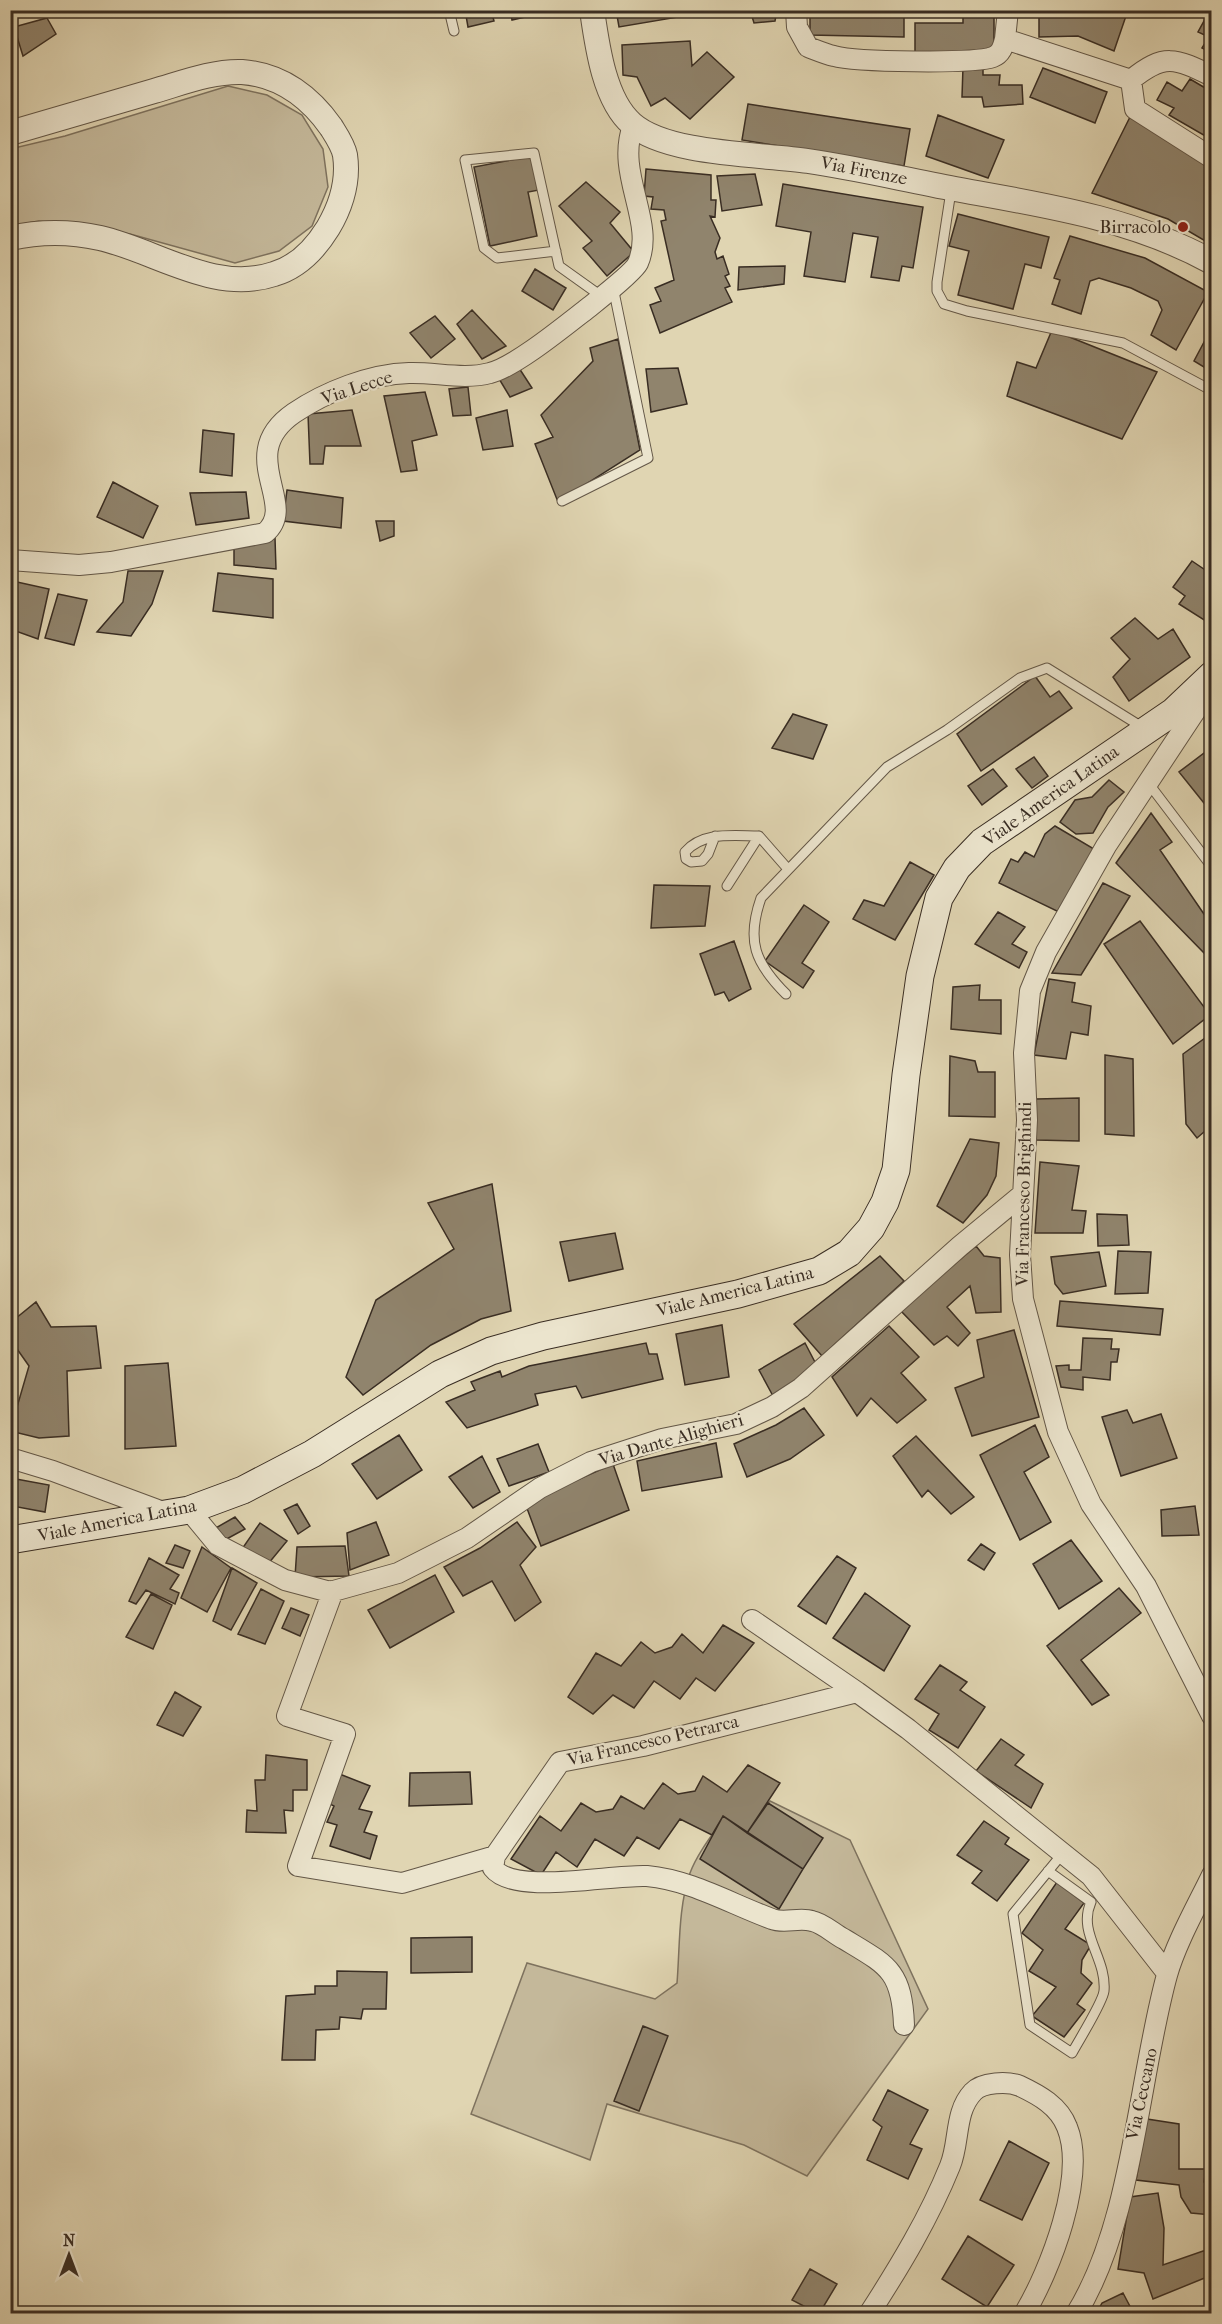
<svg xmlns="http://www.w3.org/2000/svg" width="1222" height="2324" viewBox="0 0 1222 2324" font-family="'IM FELL French Canon',serif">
  <rect width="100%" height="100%" fill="#e0d5b2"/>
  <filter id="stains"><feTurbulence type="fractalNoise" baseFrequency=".00333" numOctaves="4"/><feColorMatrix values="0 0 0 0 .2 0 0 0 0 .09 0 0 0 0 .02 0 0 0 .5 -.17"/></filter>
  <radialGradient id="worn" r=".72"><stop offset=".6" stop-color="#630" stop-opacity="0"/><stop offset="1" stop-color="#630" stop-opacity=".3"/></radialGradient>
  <path fill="#c4b89a" stroke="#7e725e" stroke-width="1.5" d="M228,86L267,95L302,115L323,149L328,187L312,226L279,251L235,263L130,234L39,221L11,226L10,149L65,136Z
    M770,1801L850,1840L928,2009L807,2176L744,2145L607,2104L590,2160L471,2114L527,1963L655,1999L677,1983C680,1947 678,1908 690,1873C697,1854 712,1835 724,1818L747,1831Z"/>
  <path fill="#90846d" stroke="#392d23" stroke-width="1.5" d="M465,10H491L494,21L468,27Z
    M510,10H533L534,15L512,20Z
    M616,10H688L690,15L619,27Z
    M750,10H777L775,21L754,23Z
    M810,10H904V37L810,35Z
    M963,10H994V53L915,54V23H963Z
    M1039,10L1091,11L1128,10L1114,51L1078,36L1039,37Z
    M1209,12L1212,13V53L1202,48L1209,37L1198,32Z
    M47,18L56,34L23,56L14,27Z
    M690,41L692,66L707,52L734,77L690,119L665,98L651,106L637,77L623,75L622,45Z
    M963,67L983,68V75H1000L999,85H1022L1023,104L984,107L982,97H962Z
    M1043,68L1107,92L1095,123L1030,97Z
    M1190,79L1212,92V128L1207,137L1169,115L1174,108L1157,100L1167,82L1182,91Z
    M748,104L910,129L904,166L742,140Z
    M938,115L1004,140L988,178L926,156Z
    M1130,117L1212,169V245L1168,219L1092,193Z
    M532,156L539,190L528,192L537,236L490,246L474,167Z
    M646,169L711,175V200H716L715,217L710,216L720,238L715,252L717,259L723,256L729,274L725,276L730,286L725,288L732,302L660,333L650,305L661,301L655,288L674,280L661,221L666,220L664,210L651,209L653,197L644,196Z
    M755,174L762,205L722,211L717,176Z
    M586,182L620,212L610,223L634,252L607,276L583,248L592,241L559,206Z
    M783,184L923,207L913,268L902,266L899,281L871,277L878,237L853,233L845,282L804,276L811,232L776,226Z
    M958,214L1049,237L1041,268L1025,264L1013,309L958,295L969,251L949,246Z
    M1070,236L1145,258L1208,292L1176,350L1151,335L1162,310L1158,301L1131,288L1099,278L1090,281L1081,314L1052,304L1060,280L1054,278Z
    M785,266L784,284L738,290L739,267Z
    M535,269L566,288L553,310L522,291Z
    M472,310L506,346L482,359L457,324Z
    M435,316L455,339L431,358L410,333Z
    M1212,327V372L1194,361Z
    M1052,330L1157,372L1122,439L1007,396L1017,362L1036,368Z
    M618,339L640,450L558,502L535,444L553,437L541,415L593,361L590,348Z
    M519,368L532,388L510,397L498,377Z
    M678,368L687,404L651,412L646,369Z
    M468,387L471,415L453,416L449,389Z
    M425,392L437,435L412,441L417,470L401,472L384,396Z
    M352,410L361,446H325L323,464H310L308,414Z
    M507,410L513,446L483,450L476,418Z
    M203,430L234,434L232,476L200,472Z
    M113,482L158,506L143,538L97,517Z
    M287,490L343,498L341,528L283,521Z
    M246,492L249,518L196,525L190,493Z
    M376,521H394V536L380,541Z
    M275,538L276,569L234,565V546Z
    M1192,561L1211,574L1205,583L1212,589V625L1179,604L1185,596L1173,587Z
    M128,571H163L152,604L131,636L97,632L123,602Z
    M218,573L273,579V618L213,611Z
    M17,582L49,589L38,639L10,629V602Z
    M58,594L87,600L74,645L45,638Z
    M1135,618L1158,639L1173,629L1190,657L1129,701L1113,677L1130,659L1111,638Z
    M1035,676L1050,697L1059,691L1072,708L981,771L957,734Z
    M793,714L827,725L813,759L772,748Z
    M1212,747V813L1179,772Z
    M1034,757L1048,776L1032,788L1016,769Z
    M993,769L1007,786L982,805L968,786Z
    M1109,780L1124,792L1108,807L1093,833L1076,834L1060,822L1075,800L1092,797Z
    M1151,813L1172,842L1160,850L1206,917L1212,911V953L1207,956L1116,863Z
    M1055,826L1094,849L1061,913L999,883L1011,859L1018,862L1025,852L1034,857L1045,834Z
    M910,862L934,875L895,940L853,919L864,900L884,906Z
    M1103,883L1130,896L1081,975L1052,973Z
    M654,885L710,886L705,926L651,928Z
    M804,905L829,922L802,963L814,971L803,988L765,961Z
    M998,912L1025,927L1012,944L1027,952L1019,968L975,944Z
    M1140,921L1210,1015L1173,1044L1104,944Z
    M734,941L751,989L729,1001L724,992L715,995L700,954Z
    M1049,979L1075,983L1072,1002L1091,1006L1088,1035L1071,1032L1066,1059L1034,1055Z
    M980,985L979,1000H1001V1034L951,1029L953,987Z
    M1212,1033V1125L1197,1138L1186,1124L1183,1054Z
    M1105,1055L1133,1059L1134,1136L1105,1134Z
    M950,1056L975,1061L978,1072H995V1117L949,1116Z
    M1079,1098V1141L1036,1140V1099Z
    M970,1139L999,1143L996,1176L987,1195L963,1223L937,1206Z
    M1040,1162L1079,1166L1072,1210L1086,1211L1083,1233H1035Z
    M492,1184L511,1311L481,1319L431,1345L363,1395L346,1377L376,1300L454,1249L428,1203Z
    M1097,1214L1127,1215L1129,1245L1098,1246Z
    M615,1233L623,1269L569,1281L560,1242Z
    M976,1246L984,1256L1000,1258L1001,1312L976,1313L970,1286L947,1307L970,1333L958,1346L947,1336L934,1345L900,1310Z
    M1118,1251L1151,1252L1148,1293L1115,1294Z
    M1099,1252L1106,1286L1063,1294L1055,1284L1051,1257Z
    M880,1256L904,1281L822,1356L794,1324Z
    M1060,1301L1163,1309L1160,1335L1057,1326Z
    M36,1302L51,1327L96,1326L101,1368L67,1371L69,1436L39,1438L10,1431L29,1366L10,1339V1323Z
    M722,1325L729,1377L685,1385L676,1334Z
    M889,1326L919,1357L901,1373L926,1400L897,1423L871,1398L857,1416L832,1377Z
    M1014,1330L1039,1417L972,1436L955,1388L984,1377L977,1340Z
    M1083,1338L1112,1339L1111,1349H1119L1117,1362H1111L1110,1380L1083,1377V1390L1061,1387L1056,1366L1069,1365V1370H1081Z
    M646,1343L649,1354H657L663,1379L582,1398L576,1386L535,1394L538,1405L467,1428L446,1402L475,1390L471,1382L500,1371L502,1377L529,1366Z
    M805,1343L817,1366L773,1396L759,1370Z
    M168,1363L176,1446L125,1449V1366Z
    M804,1408L824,1435L790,1459L747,1477L734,1444L776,1425Z
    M1127,1410L1133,1423L1161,1414L1177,1458L1121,1476L1102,1417Z
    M1035,1425L1049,1457L1024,1472L1051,1522L1020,1540L980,1455Z
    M399,1435L422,1470L377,1499L352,1464Z
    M916,1436L974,1497L951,1514L928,1490L922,1497L893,1456Z
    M716,1443L722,1477L642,1491L637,1461Z
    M538,1444L549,1472L509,1486L497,1459Z
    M482,1456L500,1492L473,1508L449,1477Z
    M613,1464L629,1510L541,1546L525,1503Z
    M16,1479L49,1485L45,1512L12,1506Z
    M297,1504L310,1526L298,1534L284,1510Z
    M1195,1506L1199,1535L1162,1536L1161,1510Z
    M235,1517L245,1529L223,1541L214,1529Z
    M376,1522L389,1555L350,1570L347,1533Z
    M517,1522L536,1547L520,1565L541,1602L515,1621L492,1581L463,1596L444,1567L480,1548Z
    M260,1523L287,1541L268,1564L242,1549Z
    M1071,1540L1102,1581L1059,1609L1033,1564Z
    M981,1544L995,1553L984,1570L968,1560Z
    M175,1545L190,1551L183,1568L166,1563Z
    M345,1546L349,1576L295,1577L297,1547Z
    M202,1547L231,1568L207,1612L181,1598Z
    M837,1556L856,1568L826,1624L798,1606Z
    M149,1558L179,1575L170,1589L179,1593L175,1604L146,1590L136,1604L129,1601Z
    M232,1568L257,1583L231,1630L213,1621Z
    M435,1575L454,1612L390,1648L368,1610Z
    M1119,1588L1141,1613L1081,1660L1109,1695L1092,1705L1047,1646Z
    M261,1589L284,1601L265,1644L238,1634Z
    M865,1593L910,1626L884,1671L833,1638Z
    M151,1594L172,1605L153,1649L126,1637Z
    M291,1608L309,1615L300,1636L282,1628Z
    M723,1625L754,1643L715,1691L696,1678L680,1699L654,1681L634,1708L613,1695L593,1714L568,1697L596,1653L621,1666L641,1642L655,1653L672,1647L682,1634L703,1653Z
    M940,1665L967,1682L960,1690L985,1707L958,1748L929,1730L939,1714L915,1699Z
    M175,1692L201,1707L183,1736L157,1725Z
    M1001,1739L1024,1755L1015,1765L1043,1784L1031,1808L976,1771Z
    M266,1755L307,1760V1790H293V1811L284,1810L286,1833L246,1832L247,1810L257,1811L255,1780H265Z
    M748,1765L780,1783L747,1833L723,1816L712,1835L680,1819L659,1849L637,1837L624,1856L595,1839L577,1867L556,1852L541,1875L511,1859L540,1816L561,1831L581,1803L596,1812L613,1809L621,1796L644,1809L663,1783L678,1794L695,1791L703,1776L727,1792Z
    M470,1772L472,1804L409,1806L410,1773Z
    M337,1773L370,1786L359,1809L372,1812L364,1832L377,1836L370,1859L330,1846L337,1825L327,1822L334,1806L326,1802Z
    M768,1803L823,1838L803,1869L747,1833Z
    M723,1816L803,1869L779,1909L700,1859Z
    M984,1821L1009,1838L1005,1844L1029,1860L997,1901L972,1883L982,1871L957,1855Z
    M1057,1882L1084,1903L1065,1929L1091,1945L1082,1960L1081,1973L1092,1983L1077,2004L1085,2010L1064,2037L1032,2016L1056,1987L1029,1971L1043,1950L1022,1933Z
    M472,1937V1972L411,1973V1938Z
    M337,1971L387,1972L386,2009H363L361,2019L340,2017L339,2029L316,2030L315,2060H282L286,1996L315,1994V1986H337Z
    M643,2026L668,2036L639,2111L614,2101Z
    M888,2090L928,2110L910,2144L922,2149L908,2179L867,2160L882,2127L873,2120Z
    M1147,2119L1179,2124V2169H1206L1204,2182L1212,2184V2215L1191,2213L1181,2197L1179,2185L1136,2180Z
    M1009,2141L1049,2163L1022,2220L980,2200Z
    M1158,2193L1164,2228L1163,2265L1206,2250L1212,2275L1153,2299L1144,2273L1118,2269L1130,2197Z
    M968,2236L1014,2265L987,2307L942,2279Z
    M810,2269L837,2284L819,2314L792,2300Z
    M1123,2293L1134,2314H1096L1102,2303Z"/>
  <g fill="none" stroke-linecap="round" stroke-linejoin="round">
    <defs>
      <path id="service" d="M449,10L454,31
        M951,191L937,282V291L944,304L967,311L1123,343L1207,388
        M556,251L497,258L484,248L465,160L534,153L559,266L601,296
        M562,501L648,458L613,287
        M1149,784L1212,867
        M715,836L708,854L702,861L691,862L686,859L685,852C703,831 734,836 759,836L787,868
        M727,886L759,836
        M786,994C755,963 746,941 761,898L887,767L947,730L1020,678L1047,668L1142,727
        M1048,1871L1091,1902C1077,1933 1107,1958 1104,1991C1103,2002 1079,2040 1072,2053L1030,2025L1013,1914L1063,1853"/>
      <path id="minor" d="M796,10L797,27L808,47C816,50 825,54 834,56C855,62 974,64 993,57C1001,54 1003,47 1005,39
        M1008,10L1005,39L1131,80
        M1212,76C1175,58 1164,53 1131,80L1135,109L1212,158
        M10,560L79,565L111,562L265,533C300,504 233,455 294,413C325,392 370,374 409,373C435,372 464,380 490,373C515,367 566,325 588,308C598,300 634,272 638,263C656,222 615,174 633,126
        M1207,683L1202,701L1192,716L1106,846L1046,952L1030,991L1024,1053L1027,1120L1020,1255L1023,1299L1058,1432L1091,1504L1146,1586L1212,1716
        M10,1458L53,1471L166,1513
        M189,1510L218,1545L285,1580L330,1592L398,1573L467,1538L540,1488L591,1462L662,1439L736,1424L772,1407L801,1388L960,1246L1023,1194
        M333,1591L287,1716L345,1734L298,1866L402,1883L495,1856
        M752,1620L857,1692
        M904,2025C902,1970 887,1965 844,1939C834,1934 823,1923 812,1921C799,1917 784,1924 772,1919C731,1904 691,1880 647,1876C612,1874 514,1896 493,1868L495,1856L560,1762L643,1746L857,1692L908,1729L1091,1876L1167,1973
        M869,2314C900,2266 929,2218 950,2166C960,2142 954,2112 973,2092C982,2082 1008,2081 1020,2086C1039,2095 1059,2106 1067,2127C1087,2176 1050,2271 1024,2314
        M1076,2314C1133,2222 1138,2080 1167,1975C1176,1943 1197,1906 1212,1875"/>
      <path id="tertiary" d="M592,10C597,45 604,100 632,124C667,155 761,154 808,161C857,168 906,180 955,189C1043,205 1132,218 1212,262
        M10,133C58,119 106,105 154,91C182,83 212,71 242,72C281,75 309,96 331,127C336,135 343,145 345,155C349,182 341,206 328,228C315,249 298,267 274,274C214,294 157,251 100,238C69,231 41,231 10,238"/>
      <path id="secondary" d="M10,1540L189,1510L243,1490L312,1454L440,1374L491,1351L543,1336L738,1294L819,1271L849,1253L871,1228L885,1202L896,1170L906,1075L920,976L939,898L957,868L982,842L1173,712L1212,675"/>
    </defs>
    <use href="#service" stroke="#635747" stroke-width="11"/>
    <use href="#minor" stroke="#635747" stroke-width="22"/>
    <use href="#tertiary" stroke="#635747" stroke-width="26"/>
    <use href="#secondary" stroke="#392d23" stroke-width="29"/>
    <use href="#service" stroke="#ebe4cd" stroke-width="9"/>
    <use href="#minor" stroke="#ebe4cd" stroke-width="20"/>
    <use href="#tertiary" stroke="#ebe4cd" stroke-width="24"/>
    <use href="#secondary" stroke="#ebe4cd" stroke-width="27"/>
  </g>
  <circle fill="#8f2418" stroke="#ebe4cd" stroke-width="2" cx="1183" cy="227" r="6"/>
  <g text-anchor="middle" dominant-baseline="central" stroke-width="4.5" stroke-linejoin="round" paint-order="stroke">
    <g font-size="18" fill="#392d23" stroke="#ebe4cd">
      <text transform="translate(864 171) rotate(11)">Via Firenze</text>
      <text transform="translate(357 388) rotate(-18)">Via Lecce</text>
      <text transform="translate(1051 796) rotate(-35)">Viale America Latina</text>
      <text transform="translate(1024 1194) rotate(-89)">Via Francesco Brighindi</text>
      <text transform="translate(735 1292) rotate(-14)">Viale America Latina</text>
      <text transform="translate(671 1440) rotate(-16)">Via Dante Alighieri</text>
      <text transform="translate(117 1521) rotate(-11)">Viale America Latina</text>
      <text transform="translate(653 1741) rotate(-13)">Via Francesco Petrarca</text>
      <text transform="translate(1142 2094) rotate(-78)">Via Ceccano</text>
    </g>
    <g font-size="18" fill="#392d23" stroke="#ebe4cd" text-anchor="end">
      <text x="1171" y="227">Birracolo</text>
    </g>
  </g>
  <rect width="1222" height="2324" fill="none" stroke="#e0d5b2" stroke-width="36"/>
  <rect x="12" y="12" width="1198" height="2300" fill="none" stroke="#392d23" stroke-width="3"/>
  <rect x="18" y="18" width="1186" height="2288" fill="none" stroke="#392d23" stroke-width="1.5"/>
  <g transform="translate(69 2255)" stroke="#ebe4cd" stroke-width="4.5" paint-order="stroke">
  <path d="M0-4.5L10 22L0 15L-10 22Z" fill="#392d23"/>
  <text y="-9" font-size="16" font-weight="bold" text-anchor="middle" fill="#392d23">N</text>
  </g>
  <rect width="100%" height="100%" filter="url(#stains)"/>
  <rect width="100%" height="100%" fill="url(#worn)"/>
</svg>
